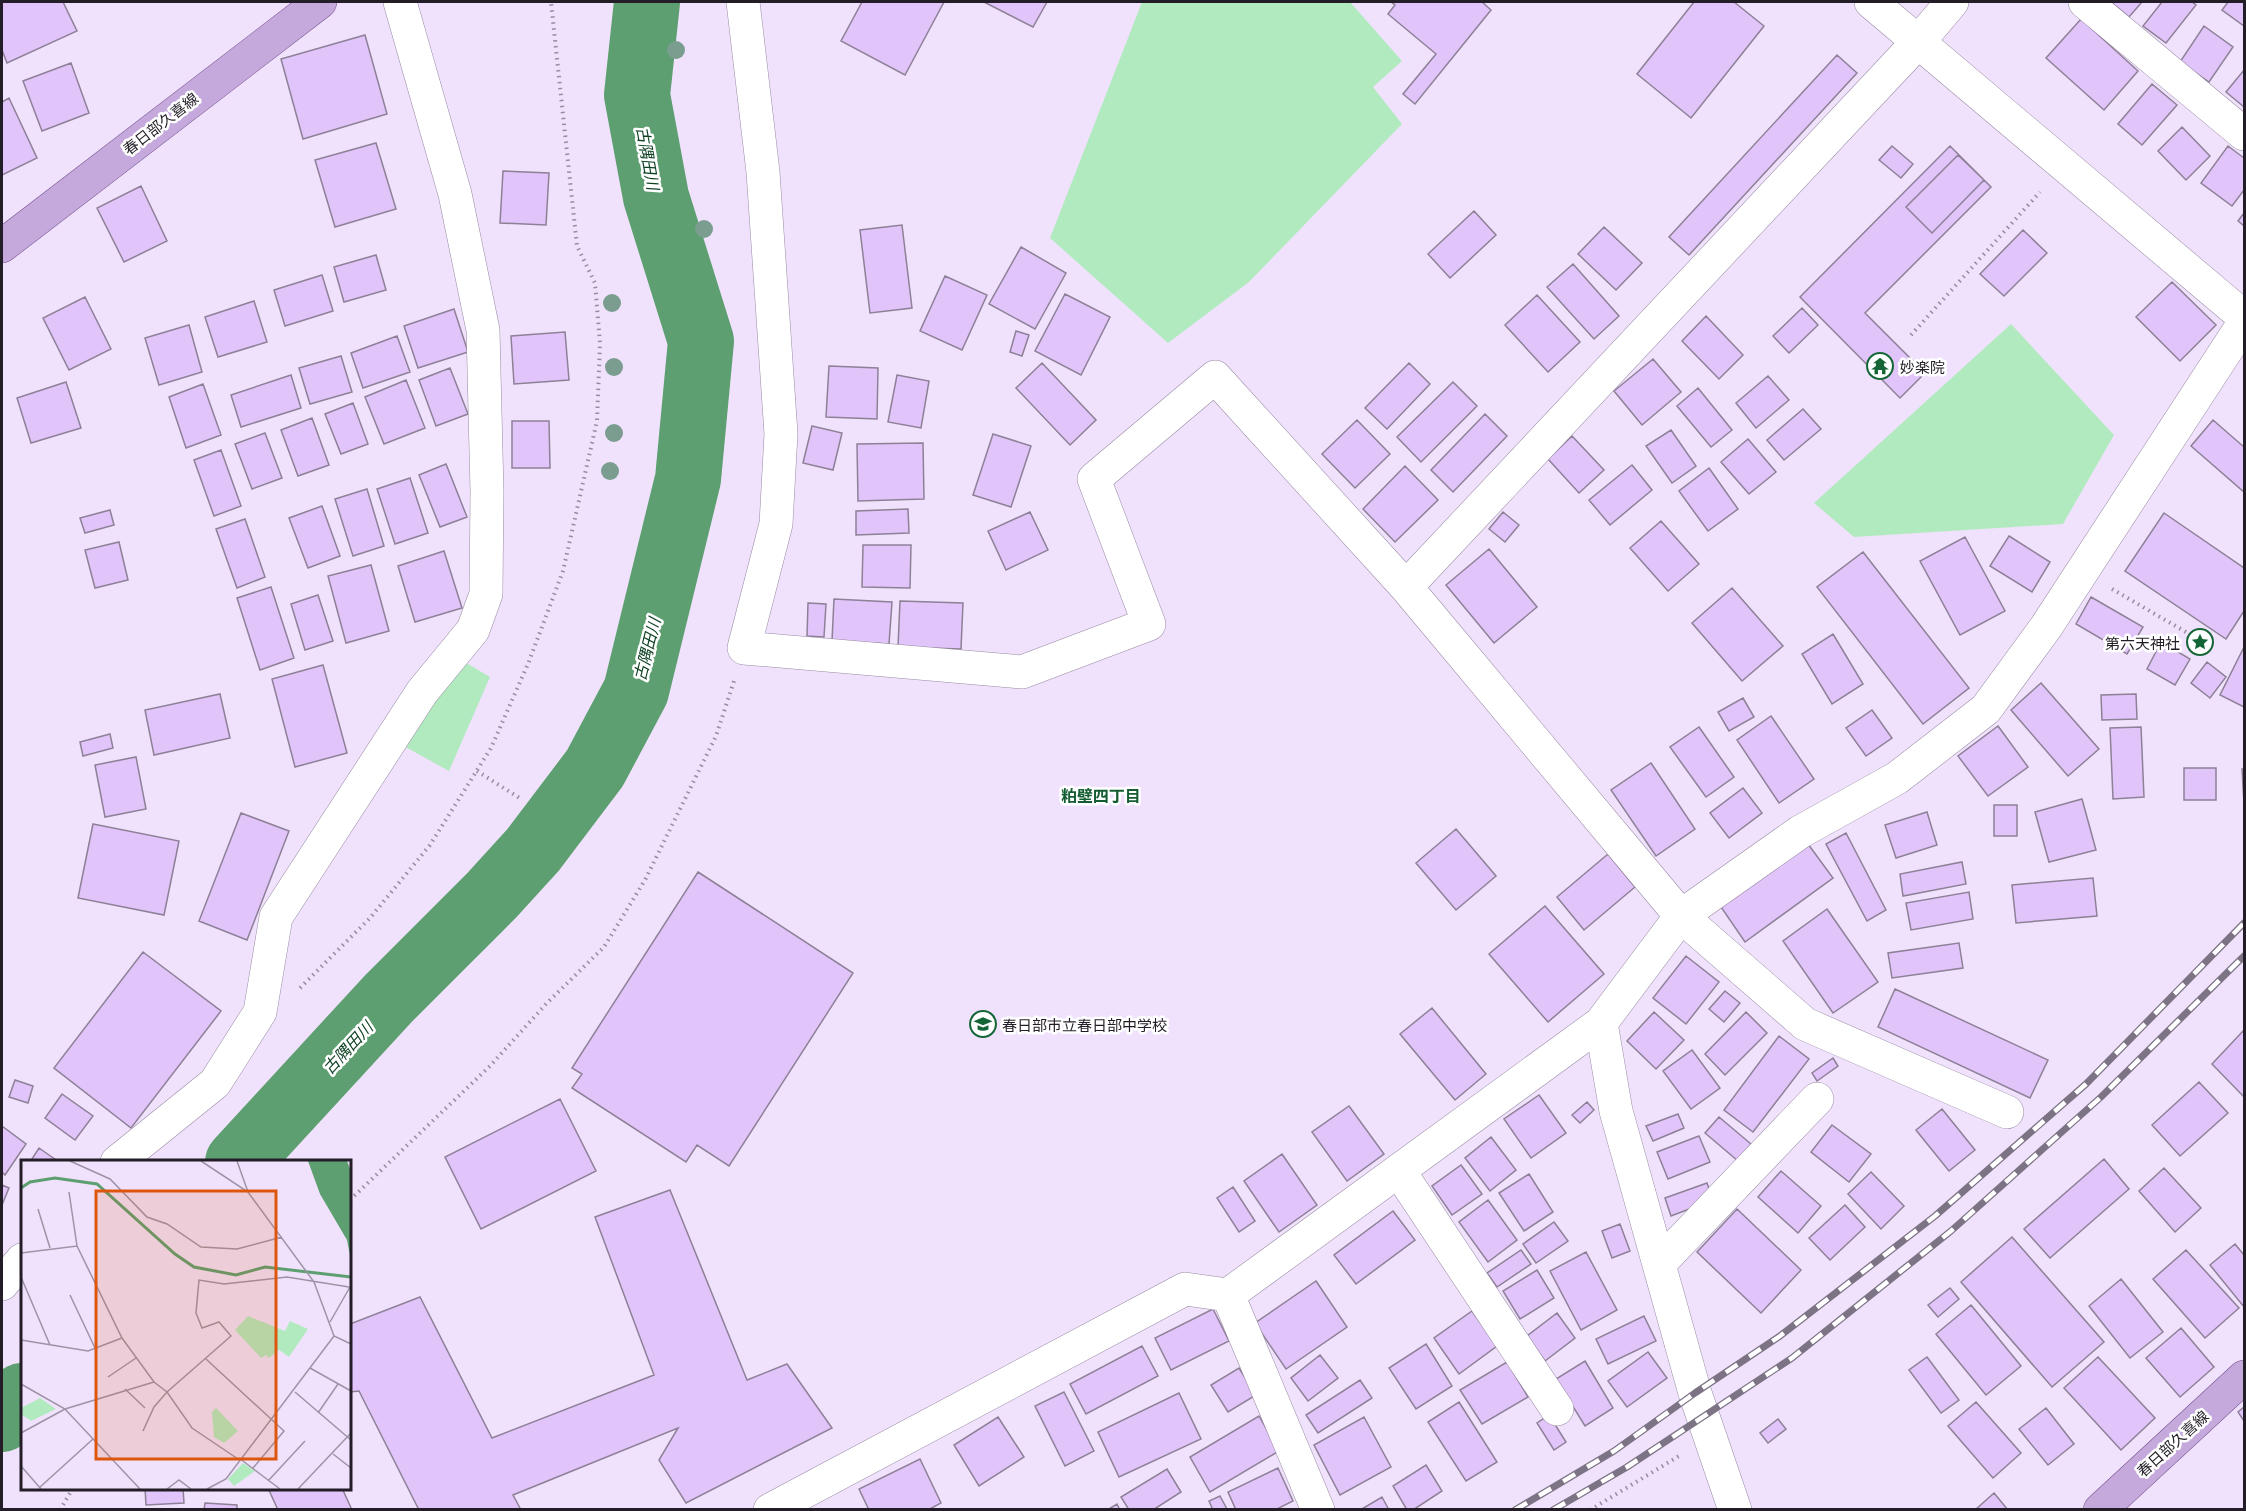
<svg xmlns="http://www.w3.org/2000/svg" width="2246" height="1511" viewBox="0 0 2246 1511" font-family="Georgia,'Noto Sans JP',serif">
  <rect width="100%" height="100%" fill="#f0e2fc"/>
  <path fill="#b2eac0" d="M1142,2H1350L1402,61L1373,87L1402,124L1249,282L1168,343L1050,238Z
    M2011,324L2114,435L2063,524L1854,537L1814,503Z
    M463,661L490,677L449,771L400,744Z"/>
  <g fill="none" stroke-linecap="round" stroke-linejoin="round">
    <path stroke="#5d9f70" stroke-width="66" d="M238,1162L389,998L492,895L533,850L595,768L636,691L688,479L701,341L656,197L637,95L647,2
      M2,1419L22,1396"/>
  </g>
  <path fill="#e1c4f9" stroke="#8d8097" stroke-width="1.5" d="M2,2H63L77,31L7,63L2,50Z
    M862,2H944L905,75L841,41Z
    M984,2H1047L1033,27Z
    M1391,2H1482L1491,10L1415,104L1403,94L1436,54L1388,14L1395,5Z
    M1694,2H1734L1764,26L1691,118L1637,74Z
    M2111,2H2142L2129,17Z
    M2162,2H2192L2196,5L2166,43L2143,26Z
    M2228,2H2244V26L2222,10Z
    M2081,19L2138,71L2104,110L2046,58Z
    M2204,26L2233,47L2209,82L2180,62Z
    M365,35L387,114L303,139L281,59Z
    M1837,55L1857,73L1689,255L1669,237Z
    M71,63L89,113L42,131L23,81Z
    M2244,70V107L2226,92Z
    M2152,84L2177,105L2142,145L2118,124Z
    M9,98L37,158L2,175V102Z
    M2182,127L2210,156L2186,180L2158,151Z
    M376,143L396,209L335,227L315,160Z
    M1892,146L1913,164L1901,178L1879,160Z
    M1950,146L1991,187L1865,313L1925,373L1900,398L1800,297Z
    M2228,146L2244,158V190L2232,206L2201,183Z
    M1958,155L1984,180L1932,233L1906,207Z
    M503,171L549,173L546,225L500,223Z
    M141,186L167,241L124,262L97,208Z
    M1474,211L1496,235L1450,278L1428,254Z
    M2244,213V226L2238,221Z
    M902,225L912,308L870,313L860,230Z
    M1604,227L1642,263L1616,290L1578,254Z
    M2023,230L2047,253L2004,296L1980,274Z
    M1021,247L1066,273L1035,329L989,304Z
    M376,255L386,290L344,302L334,267Z
    M1573,264L1619,316L1594,339L1547,287Z
    M322,275L333,311L285,326L274,290Z
    M945,276L987,295L962,350L920,331Z
    M2172,282L2216,325L2180,361L2136,317Z
    M1065,294L1110,317L1081,375L1035,351Z
    M1537,295L1580,342L1548,372L1505,325Z
    M85,297L111,349L69,370L43,318Z
    M254,301L267,342L218,357L205,317Z
    M1802,308L1818,325L1789,353L1773,336Z
    M454,309L468,352L418,368L404,326Z
    M1706,316L1743,355L1719,379L1682,341Z
    M189,325L202,372L159,385L145,338Z
    M1016,331L1029,335L1022,356L1010,352Z
    M565,332L569,380L514,384L511,336Z
    M397,336L410,372L363,388L351,353Z
    M341,356L352,392L310,404L299,368Z
    M1653,359L1681,392L1642,425L1614,391Z
    M1042,363L1096,420L1070,445L1016,388Z
    M1409,363L1430,384L1387,429L1365,408Z
    M829,366L878,368L877,419L826,417Z
    M450,368L468,414L436,426L419,380Z
    M291,375L301,408L241,427L231,395Z
    M897,375L929,381L921,428L888,422Z
    M1768,376L1789,400L1756,428L1736,403Z
    M406,380L425,428L384,444L365,397Z
    M66,382L81,428L31,443L17,398Z
    M1453,382L1477,406L1421,462L1397,437Z
    M203,384L221,435L186,448L169,397Z
    M1698,388L1732,430L1711,447L1677,406Z
    M353,403L368,444L341,454L325,414Z
    M1803,409L1821,429L1784,460L1767,440Z
    M1485,414L1507,436L1453,492L1431,470Z
    M312,418L329,465L298,476L281,430Z
    M1357,420L1390,454L1355,488L1322,454Z
    M2213,420L2244,447V492L2191,446Z
    M512,421H549L550,468H512Z
    M812,426L842,433L833,470L803,463Z
    M1671,430L1696,466L1672,483L1646,446Z
    M265,433L282,478L252,489L235,444Z
    M993,434L1031,446L1011,507L973,495Z
    M1572,436L1604,470L1579,493L1548,459Z
    M1748,439L1776,472L1749,494L1721,462Z
    M923,443L924,499L858,501L857,444Z
    M221,450L241,506L214,516L194,460Z
    M446,464L467,517L440,527L419,475Z
    M1632,465L1652,490L1610,525L1589,500Z
    M1405,466L1438,500L1395,542L1363,509Z
    M1709,468L1738,509L1708,531L1679,491Z
    M410,478L428,533L395,544L377,489Z
    M367,489L384,546L353,556L335,499Z
    M322,506L340,556L308,568L289,518Z
    M908,509L909,533L856,535V511Z
    M110,510L114,525L85,533L80,518Z
    M1030,512L1048,550L1006,570L988,531Z
    M1503,512L1519,525L1505,542L1489,529Z
    M2164,513L2244,568V611L2226,639L2125,571Z
    M245,519L265,577L237,588L216,529Z
    M1661,521L1699,564L1668,591L1630,548Z
    M2009,536L2050,562L2032,592L1990,566Z
    M1965,537L2005,611L1960,635L1920,561Z
    M119,542L128,580L95,588L85,550Z
    M863,545H911L910,588L862,587Z
    M1489,549L1537,607L1494,643L1446,585Z
    M444,551L462,608L415,622L398,566Z
    M1863,552L1969,688L1923,724L1817,587Z
    M371,565L389,631L346,643L328,576Z
    M271,587L294,658L260,670L237,598Z
    M1732,588L1783,646L1742,681L1692,623Z
    M318,595L333,641L305,650L291,604Z
    M2091,597L2143,627L2127,654L2076,624Z
    M834,599L892,602L889,644L832,641Z
    M900,601L963,603L961,649L898,647Z
    M808,603L826,604L824,637L807,636Z
    M1833,634L1863,684L1832,704L1802,654Z
    M2200,635L2207,640L2202,650L2194,646Z
    M2161,642L2190,659L2175,685L2147,669Z
    M2244,647V707L2220,695Z
    M2207,662L2226,677L2210,698L2191,683Z
    M323,665L347,753L295,767L272,679Z
    M2041,683L2099,749L2068,776L2011,710Z
    M220,694L230,738L154,755L145,710Z
    M2136,694L2137,719L2102,720L2101,695Z
    M1743,698L1754,717L1729,731L1718,712Z
    M1872,710L1892,738L1866,756L1846,728Z
    M1771,716L1814,779L1779,803L1737,740Z
    M1998,726L2028,767L1988,796L1958,756Z
    M1699,727L1734,777L1706,797L1670,747Z
    M2141,727L2144,797L2113,799L2110,728Z
    M110,734L113,748L83,756L80,742Z
    M136,757L146,809L105,817L95,765Z
    M1651,763L1695,829L1656,856L1611,790Z
    M2184,768H2216V800H2184Z
    M2242,769H2244V804Z
    M1743,788L1762,813L1729,838L1710,813Z
    M2082,799L2096,850L2049,862L2035,812Z
    M1994,805H2017V836H1994Z
    M1927,812L1937,845L1896,858L1885,825Z
    M241,813L289,831L247,940L199,921Z
    M93,824L179,841L164,915L78,898Z
    M1456,829L1496,876L1456,910L1416,863Z
    M1846,833L1886,910L1867,921L1826,844Z
    M1808,844L1833,878L1745,942L1721,907Z
    M1608,854L1635,887L1584,930L1557,897Z
    M1962,862L1966,884L1903,896L1900,874Z
    M698,872L853,973L729,1166L697,1145L686,1162L572,1088L582,1074L572,1068Z
    M2093,878L2097,916L2016,923L2012,885Z
    M1969,892L1973,919L1911,930L1906,903Z
    M1545,906L1604,974L1548,1022L1489,954Z
    M1827,909L1878,982L1833,1013L1783,941Z
    M1959,943L1963,968L1892,978L1888,953Z
    M143,952L221,1011L131,1128L54,1068Z
    M1686,956L1719,982L1686,1024L1653,998Z
    M1895,989L2048,1060L2030,1098L1878,1027Z
    M1725,991L1740,1003L1724,1022L1709,1009Z
    M1432,1008L1486,1074L1455,1100L1400,1034Z
    M1654,1012L1684,1040L1656,1069L1627,1041Z
    M1746,1012L1767,1033L1725,1075L1705,1054Z
    M2243,1031L2244,1033V1097L2212,1064Z
    M1779,1036L1809,1059L1753,1132L1724,1110Z
    M1692,1050L1720,1088L1691,1109L1663,1071Z
    M1833,1058L1838,1066L1817,1081L1812,1073Z
    M15,1080L33,1086L28,1103L9,1097Z
    M2199,1082L2228,1113L2180,1156L2152,1125Z
    M62,1094L93,1116L75,1140L45,1118Z
    M1539,1095L1566,1133L1531,1158L1504,1119Z
    M560,1099L596,1171L481,1229L445,1157Z
    M1587,1102L1594,1110L1580,1123L1572,1115Z
    M1349,1106L1384,1154L1347,1181L1312,1132Z
    M1942,1109L1975,1150L1949,1171L1916,1130Z
    M1678,1114L1684,1128L1653,1141L1646,1126Z
    M1719,1117L1751,1144L1738,1161L1705,1133Z
    M1832,1125L1871,1154L1849,1182L1811,1152Z
    M2,1126L26,1144L5,1175L2,1172Z
    M1699,1136L1710,1162L1668,1179L1657,1152Z
    M1491,1137L1516,1170L1490,1191L1465,1158Z
    M39,1148L59,1162H30Z
    M1282,1154L1317,1205L1279,1232L1244,1181Z
    M2104,1159L2129,1189L2050,1258L2024,1229Z
    M1461,1165L1482,1194L1452,1215L1432,1186Z
    M2164,1168L2201,1208L2175,1232L2139,1191Z
    M1781,1171L1821,1206L1798,1233L1758,1197Z
    M1871,1172L1904,1206L1881,1229L1848,1194Z
    M1529,1174L1553,1212L1524,1231L1499,1193Z
    M1707,1183L1713,1200L1671,1216L1665,1198Z
    M2,1185L9,1188L2,1205Z
    M1233,1187L1255,1221L1239,1232L1217,1198Z
    M670,1190L747,1380L787,1364L832,1428L686,1503L659,1460L678,1428L513,1495L521,1510H419L359,1391L350,1392V1324L420,1297L492,1438L654,1375L595,1217Z
    M1488,1200L1517,1240L1488,1262L1459,1222Z
    M1845,1205L1865,1227L1830,1260L1809,1238Z
    M1737,1209L1801,1270L1761,1313L1697,1252Z
    M1393,1211L1415,1240L1356,1284L1334,1255Z
    M1554,1222L1568,1241L1536,1263L1523,1244Z
    M1620,1224L1630,1251L1612,1258L1602,1231Z
    M2012,1237L2104,1342L2052,1387L1961,1282Z
    M2235,1244L2244,1255V1307L2210,1265Z
    M1521,1250L1531,1264L1497,1287L1487,1273Z
    M2186,1250L2239,1308L2205,1338L2153,1279Z
    M1586,1252L1617,1310L1581,1330L1550,1271Z
    M1537,1270L1554,1298L1520,1319L1503,1291Z
    M2121,1279L2163,1332L2130,1358L2089,1306Z
    M1316,1281L1347,1327L1286,1369L1255,1323Z
    M1950,1288L1959,1299L1938,1317L1928,1305Z
    M1971,1305L2021,1366L1986,1395L1936,1334Z
    M1213,1309L1229,1341L1171,1370L1155,1338Z
    M1472,1311L1497,1346L1459,1374L1434,1338Z
    M1557,1313L1575,1338L1545,1361L1527,1336Z
    M1644,1316L1656,1341L1608,1364L1596,1339Z
    M2181,1328L2214,1367L2180,1397L2146,1358Z
    M1426,1344L1452,1386L1416,1409L1389,1368Z
    M1142,1346L1158,1376L1086,1414L1070,1384Z
    M1648,1352L1667,1378L1627,1407L1608,1381Z
    M1320,1355L1338,1378L1308,1401L1291,1378Z
    M1927,1357L1959,1400L1941,1413L1909,1370Z
    M2098,1357L2155,1418L2121,1450L2064,1388Z
    M1585,1361L1613,1408L1585,1426L1556,1379Z
    M1507,1362L1528,1397L1482,1424L1460,1390Z
    M1239,1368L1256,1395L1228,1412L1211,1385Z
    M1360,1380L1372,1398L1318,1433L1306,1415Z
    M1064,1392L1094,1451L1065,1466L1035,1406Z
    M1179,1393L1201,1439L1119,1477L1098,1432Z
    M1459,1402L1497,1462L1466,1481L1428,1422Z
    M1976,1402L2021,1453L1993,1478L1948,1426Z
    M2244,1407V1421L2238,1412Z
    M2046,1408L2074,1444L2048,1465L2019,1429Z
    M1549,1415L1566,1442L1554,1450L1537,1423Z
    M1259,1416L1279,1451L1210,1492L1190,1457Z
    M998,1417L1024,1457L979,1486L954,1445Z
    M1364,1417L1391,1467L1340,1495L1314,1445Z
    M1778,1419L1786,1429L1768,1443L1760,1433Z
    M920,1459L941,1503L928,1510H869L859,1489Z
    M1426,1465L1442,1491L1413,1510H1407L1393,1486Z
    M1278,1468L1293,1501L1275,1510H1236L1228,1492Z
    M1167,1469L1181,1492L1153,1510H1129L1121,1497Z
    M145,1488H183L184,1503L146,1505Z
    M268,1488H342L352,1510H278Z
    M1994,1493L2008,1510H1975Z
    M1220,1496L1227,1509L1213,1510L1209,1501Z
    M1382,1497L1389,1510H1360Z
    M205,1503L237,1505V1510H204Z
    M1117,1504L1120,1510H1107Z"/>
  <g fill="none" stroke-linecap="round" stroke-linejoin="round">
    <defs>
      <path id="minor" d="M743,2L763,172L781,434L776,524L744,648L1022,672L1149,624L1094,479L1215,377L1406,587L1681,916L1805,1024L2007,1112
        M1871,2L2244,317
        M2085,2L2244,134
        M1406,587L1919,41L1952,2
        M1601,1023L1616,1111L1695,1393L1735,1510
        M117,1162L215,1083L260,1012L276,917L422,692L473,630L486,594L487,492L483,330L455,194L400,2
        M1399,1171L1557,1409
        M1659,1264L1817,1099
        M2,1284L22,1260
        M1228,1295L1318,1510
        M770,1510L1185,1289L1228,1295L1601,1023L1681,916L1800,832L1897,778L1986,709L2046,627L2244,323"/>
      <path id="primary" d="M2,246L320,2
        M2100,1510L2244,1377"/>
    </defs>
    <use href="#minor" stroke="#988ba3" stroke-width="34"/>
    <use href="#primary" stroke="#73528d" stroke-width="34"/>
    <path stroke="#978da0" stroke-width="4" stroke-dasharray="1.5 4.5" stroke-linecap="butt" d="M1911,335L2040,192
      M2112,589L2191,635
      M477,771L521,799
      M300,988L370,918L430,845L491,748L528,664L563,571L597,421L600,343L595,283L577,246L551,2
      M350,1200L490,1066L546,1004L604,947L645,880L716,736L734,681
      M60,1510L73,1488
      M1590,1510L1679,1456"/>
    <use href="#minor" stroke="#fff" stroke-width="33"/>
    <use href="#primary" stroke="#c5a8dc" stroke-width="33"/>
    <defs>
      <path id="rail" d="M1515,1510L1614,1451L1695,1393L1780,1336L1935,1216L2086,1084L2244,923
        M1553,1510L1627,1467L1792,1358L1951,1231L2101,1097L2244,956"/>
    </defs>
    <use href="#rail" stroke="#7c7384" stroke-width="7"/>
    <use href="#rail" stroke="#fff" stroke-width="4.5" stroke-dasharray="14" stroke-linecap="butt"/>
  </g>
  <g fill="#7b9d90">
    <circle cx="676" cy="50" r="9"/>
    <circle cx="704" cy="229" r="9"/>
    <circle cx="612" cy="303" r="9"/>
    <circle cx="614" cy="367" r="9"/>
    <circle cx="614" cy="433" r="9"/>
    <circle cx="610" cy="471" r="9"/>
  </g>
  <defs>
    <symbol id="temple-ring" viewBox="-11 -11 22 22"><circle r="9.5" fill="#fff" stroke="#156636" stroke-width="1.5"/><path d="M0-6L5-2H3V0L6.5 2.5H4V6H1.5V3h-3V6H-4V2.5H-6.5L-3 0V-2H-5Z" fill="#156636"/></symbol>
    <symbol id="sight-ring" viewBox="-11 -11 22 22"><circle r="9.5" fill="#fff" stroke="#156636" stroke-width="1.5"/><path d="M0-6L1.8-2.2L6-1.7L2.9 1.2L3.7 5.4L0 3.3L-3.7 5.4L-2.9 1.2L-6-1.7L-1.8-2.2Z" fill="#156636"/></symbol>
    <symbol id="school-ring" viewBox="-11 -11 22 22"><circle r="9.5" fill="#fff" stroke="#156636" stroke-width="1.5"/><path d="M0-5L7-2L0 1L-7-2ZM-4 1L0 2.5L4 1V4Q0 6-4 4Z" fill="#156636"/></symbol>
  </defs>
  <g fill-rule="evenodd">
    <use href="#temple-ring" x="1865" y="351" width="30" height="30"/>
    <use href="#sight-ring" x="2185" y="627" width="30" height="30"/>
    <use href="#school-ring" x="968" y="1009" width="30" height="30"/>
  </g>
  <g text-anchor="middle" dominant-baseline="central" stroke-width="5" stroke-linejoin="round" paint-order="stroke">
    <g font-size="15" fill="#221d26" stroke="#fff">
      <text transform="translate(160 123) rotate(-38)">春日部久喜線</text>
      <text transform="translate(2172 1443) rotate(-42)">春日部久喜線</text>
    </g>
    <g font-size="15" fill="#221d26" stroke="#fff" text-anchor="start">
      <text x="1900" y="366">妙楽院</text>
      <text x="2180" y="642" text-anchor="end">第六天神社</text>
      <text x="1002" y="1024">春日部市立春日部中学校</text>
    </g>
    <g font-size="16" font-style="italic" fill="#0b3f20" stroke="#fff">
      <text transform="translate(649 158) rotate(80)">古隅田川</text>
      <text transform="translate(646 649) rotate(-76)">古隅田川</text>
      <text transform="translate(347 1047) rotate(-47)">古隅田川</text>
    </g>
    <g font-size="16" font-weight="bold" fill="#145d32" stroke="#fff">
      <text x="1101" y="795">粕壁四丁目</text>
    </g>
  </g>
  <g transform="translate(21 1160)">
    <rect width="330" height="330" fill="#f0e2fc"/>
    <path d="M227,156L264,171L269,161L287,169L268,197L258,190L248,198L245,195L240,198L214,170ZM19,238L35,249L10,261L0,254V248ZM195,248L217,271L203,283L193,277L191,252ZM222,303L234,311L213,326L207,319Z" fill="#b2eac0"/>
    <path d="M287,1H326L330,11V100L326,80L299,34Z" fill="#5d9f70"/>
    <path fill="none" stroke="#5d9f70" stroke-width="3" d="M0,28L9,22L34,18L76,24L154,94L173,107L215,115L244,107L330,117"/>
    <path fill="none" stroke="#9e93a6" stroke-width="1.5" d="M49,1L89,19L126,57L146,64L180,87L216,89L261,77M180,1L227,32L293,122L313,176L330,184M216,1L227,32M48,32L56,86M17,49L29,88M0,93L56,86L101,178L133,222L146,232L171,268L217,299M0,117L29,185M49,135L74,188M309,162L329,127M0,180L67,191L101,178M185,199L263,271L232,308M289,208L330,231M87,217L115,198M0,224L44,249L119,329M104,229L124,248M274,232L330,280M297,253L317,224M122,271L133,247L146,232L210,176L198,162L181,168L175,153L178,120L203,124L266,117L328,127M0,273L44,249L133,222M312,294L330,308M218,298L259,329M0,306L20,329M247,321L284,281M18,328L72,279M146,329L158,320L170,329M186,329L205,319L313,176M277,329L330,273"/>
    <path fill="#de560d" fill-opacity="0.15" stroke="#de560d" stroke-width="3" d="M75,31H255V299H75Z"/>
    <rect width="330" height="330" fill="none" stroke="#221d26" stroke-width="3"/>
  </g>
  <rect width="2246" height="1511" fill="none" stroke="#221d26" stroke-width="6"/>
</svg>
